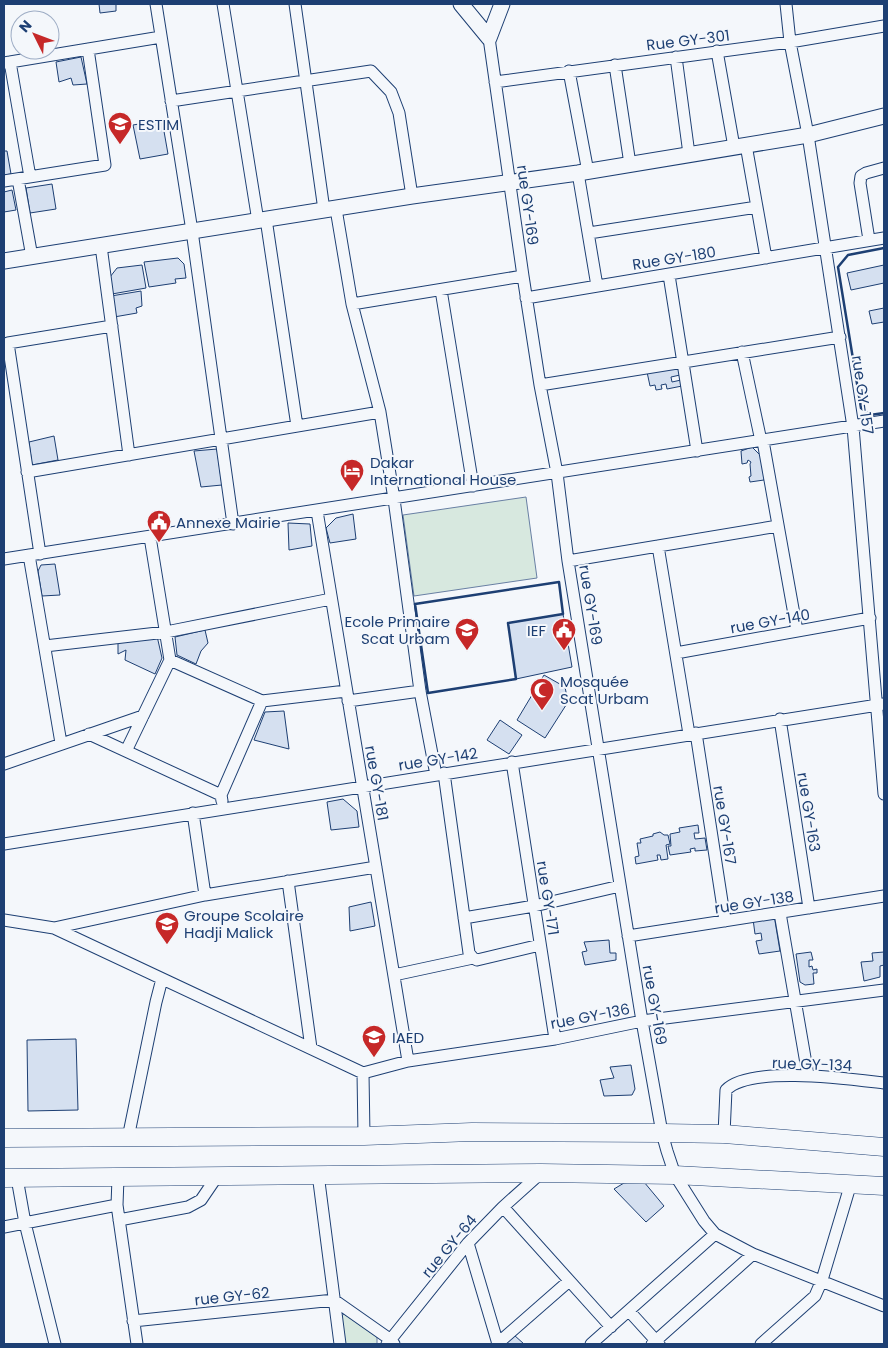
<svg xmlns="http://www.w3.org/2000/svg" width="888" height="1348" viewBox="0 0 888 1348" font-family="Poppins,sans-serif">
  <rect width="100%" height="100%" fill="#f4f7fb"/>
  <path fill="#d7e8df" stroke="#687fa3" d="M526,497L537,578L414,596L403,515Z
    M344,1314L377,1337V1344H344L341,1317Z"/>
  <path fill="#d5e0f0" stroke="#1d3f73" d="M99,4H116V11L100,13Z
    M81,57L87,84L73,85L71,78L59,82L56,62Z
    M162,120L168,154L140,159L133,125Z
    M4,151H7L11,174L4,175Z
    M52,184L56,209L30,213L26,188Z
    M12,190L16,210L4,212V192Z
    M178,258L184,264L186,278L175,279L176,283L149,287L144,262Z
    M142,265L146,288L112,294L110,277L117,268Z
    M884,265V283L851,290L847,273Z
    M141,291L142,306L136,308L137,313L114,317L111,296Z
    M884,308V322L872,324L869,311Z
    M678,366L680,375L671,377L672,382L681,380L682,386L667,389L666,384L661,385L662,389L656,390L655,385L650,386L647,372Z
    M54,436L58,460L32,465L29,442Z
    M752,447L760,455L766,472L764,480L750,482L749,477L751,476L750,464L751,462L748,460L747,463L742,464L741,451Z
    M217,449L222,485L201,487L194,451Z
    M353,514L356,539L330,543L326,528L336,518Z
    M288,523L310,524L312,546L289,550Z
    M55,564L60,595L42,596L38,571L41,565Z
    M563,614L572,667L516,679L508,623Z
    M205,630L208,643L201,651L196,664L177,655L175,637Z
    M157,636L162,658L155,674L125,660L126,650L118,654V643Z
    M544,675L565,687L568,702L545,738L517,720Z
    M284,711L289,749L254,740L265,712Z
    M500,720L522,735L509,754L487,740Z
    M343,799L357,811L359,827L331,830L327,802Z
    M698,825L699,833H694L695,839L705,838L707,850L695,851V848L690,849L691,852L670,855L668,846H671L670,834L680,832L679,828Z
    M660,832L664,835H668L670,844L666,845L668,859L661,860L660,855H657L658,860L636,864L635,857L639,856L637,843H641L640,839L653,836V834Z
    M371,902L375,926L350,931L349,907Z
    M774,915L780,951L759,954L756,941L762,940L761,933L755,934L753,919Z
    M609,940L610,953H616V960L585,965L582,952L587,951L584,942Z
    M811,952L813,960H809V967L812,966L813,970L817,969V973H813L814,984L805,985L800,982L796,954Z
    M884,952V965L880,966V977L864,981L861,962L873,961L872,953Z
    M76,1039L78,1110L28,1111L27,1040Z
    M631,1065L635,1089L632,1095L604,1096L600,1080L614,1078L610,1067Z
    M639,1181L644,1182L664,1206L646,1222L614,1189L624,1183Z
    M514,1335L524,1344H504Z"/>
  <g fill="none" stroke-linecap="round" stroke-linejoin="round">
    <defs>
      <path id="street" d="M156,4L192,231L233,524
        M223,4L258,221
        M295,4L324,210
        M786,4L790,42L808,135L853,427L884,794
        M489,38L523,276L540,385L557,473L568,561L642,1021L662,1133L667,1151L675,1175L704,1221L715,1234L753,1254L884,1306
        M717,51L734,147
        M676,57L689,154
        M10,62L30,177
        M4,63L161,37
        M615,65L630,164
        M569,71L588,172
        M495,82L790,42L884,26
        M171,101L371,71L391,92L399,113L412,196
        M746,145L766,258
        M578,173L597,286
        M18,179L32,257
        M4,181L105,165L88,49
        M336,209L352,304L380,412L394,499L420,691L436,775
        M266,219L297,426
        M589,233L757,207
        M869,240L860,183L861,176L866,173L884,168
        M101,246L129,455
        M669,275L697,451
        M441,290L473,486
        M526,298L884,238
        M352,304L523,276
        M742,352L761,441
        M540,385L840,337
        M763,441L797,631
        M27,472L380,412
        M317,511L408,1061
        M658,546L689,734
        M40,554L8,343L112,326
        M29,555L61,743
        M4,559L884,421
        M568,561L778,526
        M45,646L166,632L331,599
        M676,653L870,618
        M170,660L262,701L346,691
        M348,701L420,691
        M780,719L809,908
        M696,733L725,921
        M89,734L221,795
        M126,751L170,660L150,537
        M512,762L555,1039
        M4,764L143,716
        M444,773L469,953L473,958
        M222,801L221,795L262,701
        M193,813L205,895
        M4,844L884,704
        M288,881L311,1048
        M780,913L808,1075
        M464,918L534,906L620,886
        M4,920L54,928L363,1073
        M54,928L205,895L376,867
        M628,936L884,896
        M394,975L473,958L477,960L540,945
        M363,1073L408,1061L555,1039L642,1021L884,990
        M363,1073L364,1136
        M724,1134L726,1090C750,1065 850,1079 884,1083
        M128,1138L156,1002L162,979
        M318,1174L340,1344
        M17,1178L25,1223L55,1344
        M118,1178L117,1205L137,1344
        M503,1207L611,1327
        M119,1220L188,1207L201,1200L218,1175
        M4,1227L117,1205
        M468,1243L498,1344
        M629,1311L659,1344
        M133,1321L334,1300L391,1340L394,1344
        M387,1344L468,1243L503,1207L541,1173
        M497,1344L569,1281
        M591,1344L715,1234
        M652,1344L753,1254
        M761,1344L815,1296L822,1280L851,1183"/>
      <path id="secondary" d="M461,4L489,38L502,4
        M4,261L412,196L578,173L808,135L884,116"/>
      <path id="primary" d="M4,1138L364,1136L472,1132L662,1133L724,1134L884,1147
        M4,1178L541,1173L675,1175L884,1186"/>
    </defs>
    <use href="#street" stroke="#1d3f73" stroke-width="13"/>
    <use href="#secondary" stroke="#1d3f73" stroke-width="17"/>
    <use href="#primary" stroke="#1d3f73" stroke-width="19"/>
    <use href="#street" stroke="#f4f7fb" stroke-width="11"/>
    <use href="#secondary" stroke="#f4f7fb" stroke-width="15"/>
    <use href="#primary" stroke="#f4f7fb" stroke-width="18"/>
    <path stroke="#1d3f73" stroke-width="2.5" d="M884,248L848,255L838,267L861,408L870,415L884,413
      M559,582L563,614L508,623L516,679L428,693L415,604Z"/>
  </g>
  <defs>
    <symbol id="university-pin" viewBox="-11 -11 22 30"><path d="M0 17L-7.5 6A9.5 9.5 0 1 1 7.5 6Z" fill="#c62828" stroke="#f4f7fb"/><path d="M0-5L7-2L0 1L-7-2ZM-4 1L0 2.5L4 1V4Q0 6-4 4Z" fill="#fff"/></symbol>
    <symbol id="hotel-pin" viewBox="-11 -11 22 30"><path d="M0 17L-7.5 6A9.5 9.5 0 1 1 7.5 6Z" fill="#c62828" stroke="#f4f7fb"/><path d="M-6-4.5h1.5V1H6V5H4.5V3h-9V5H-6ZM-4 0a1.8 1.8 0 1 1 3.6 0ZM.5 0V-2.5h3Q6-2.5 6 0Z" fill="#fff"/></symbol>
    <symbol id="civic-pin" viewBox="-11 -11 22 30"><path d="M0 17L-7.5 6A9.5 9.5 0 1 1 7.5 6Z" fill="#c62828" stroke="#f4f7fb"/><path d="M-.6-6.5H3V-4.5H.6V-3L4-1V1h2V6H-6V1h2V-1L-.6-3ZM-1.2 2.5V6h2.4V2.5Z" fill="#fff"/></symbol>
    <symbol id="school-pin" viewBox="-11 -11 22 30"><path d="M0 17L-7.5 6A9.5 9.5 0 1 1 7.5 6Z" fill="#c62828" stroke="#f4f7fb"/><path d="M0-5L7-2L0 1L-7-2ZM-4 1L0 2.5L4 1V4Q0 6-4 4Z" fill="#fff"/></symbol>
    <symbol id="mosque-pin" viewBox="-11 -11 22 30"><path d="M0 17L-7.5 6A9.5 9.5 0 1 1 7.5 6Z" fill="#c62828" stroke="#f4f7fb"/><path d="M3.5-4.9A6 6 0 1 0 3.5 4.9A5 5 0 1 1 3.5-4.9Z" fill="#fff"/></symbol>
  </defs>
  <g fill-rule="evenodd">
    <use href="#university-pin" x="106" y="110" width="28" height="38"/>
    <use href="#hotel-pin" x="338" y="457" width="28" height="38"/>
    <use href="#civic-pin" x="145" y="508" width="28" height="38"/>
    <use href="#school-pin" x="453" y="616" width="28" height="38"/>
    <use href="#civic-pin" x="550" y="616" width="28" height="38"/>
    <use href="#mosque-pin" x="528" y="676" width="28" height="38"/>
    <use href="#school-pin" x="153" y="910" width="28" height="38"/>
    <use href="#school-pin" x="360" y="1023" width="28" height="38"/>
  </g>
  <g text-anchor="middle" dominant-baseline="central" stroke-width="4" stroke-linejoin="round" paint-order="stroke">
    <g font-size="15" fill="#1d3f73" stroke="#f4f7fb">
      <text transform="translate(688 40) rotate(-7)">Rue GY-301</text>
      <text transform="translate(528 205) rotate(82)">rue GY-169</text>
      <text transform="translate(674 258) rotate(-9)">Rue GY-180</text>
      <text transform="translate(863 395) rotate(82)">rue GY-157</text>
      <text transform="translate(591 605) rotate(81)">rue GY-169</text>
      <text transform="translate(770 621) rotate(-10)">rue GY-140</text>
      <text transform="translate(438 759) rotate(-9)">rue GY-142</text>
      <text transform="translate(377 783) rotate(80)">rue GY-181</text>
      <text transform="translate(809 812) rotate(81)">rue GY-163</text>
      <text transform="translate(725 825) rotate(81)">rue GY-167</text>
      <text transform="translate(548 898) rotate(81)">rue GY-171</text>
      <text transform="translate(754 902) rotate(-9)">rue GY-138</text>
      <text transform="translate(655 1005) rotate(80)">rue GY-169</text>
      <text transform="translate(590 1016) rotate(-11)">rue GY-136</text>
      <text transform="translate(812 1064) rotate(2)">rue GY-134</text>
      <text transform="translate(449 1246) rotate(-50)">rue GY-64</text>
      <text transform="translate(232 1296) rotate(-6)">rue GY-62</text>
    </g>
    <g font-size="15" fill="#1d3f73" stroke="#f4f7fb" text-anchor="start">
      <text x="138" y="124">ESTIM</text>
      <text x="370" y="462">Dakar<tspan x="370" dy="17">International House</tspan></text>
      <text x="176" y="522">Annexe Mairie</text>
      <text x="450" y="621" text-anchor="end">Ecole Primaire<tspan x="450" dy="17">Scat Urbam</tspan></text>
      <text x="546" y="630" text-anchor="end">IEF</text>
      <text x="560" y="681">Mosquée<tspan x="560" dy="17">Scat Urbam</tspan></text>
      <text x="184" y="915">Groupe Scolaire<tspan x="184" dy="17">Hadji Malick</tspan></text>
      <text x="392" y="1037">IAED</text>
    </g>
  </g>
  <rect width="888" height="1348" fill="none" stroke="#1d3f73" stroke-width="10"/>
  <g transform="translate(35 35) rotate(312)"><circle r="24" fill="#f4f7fb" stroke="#9eadc5"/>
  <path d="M0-4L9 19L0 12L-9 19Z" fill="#c62828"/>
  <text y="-8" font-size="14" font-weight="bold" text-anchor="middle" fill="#1d3f73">N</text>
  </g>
</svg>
